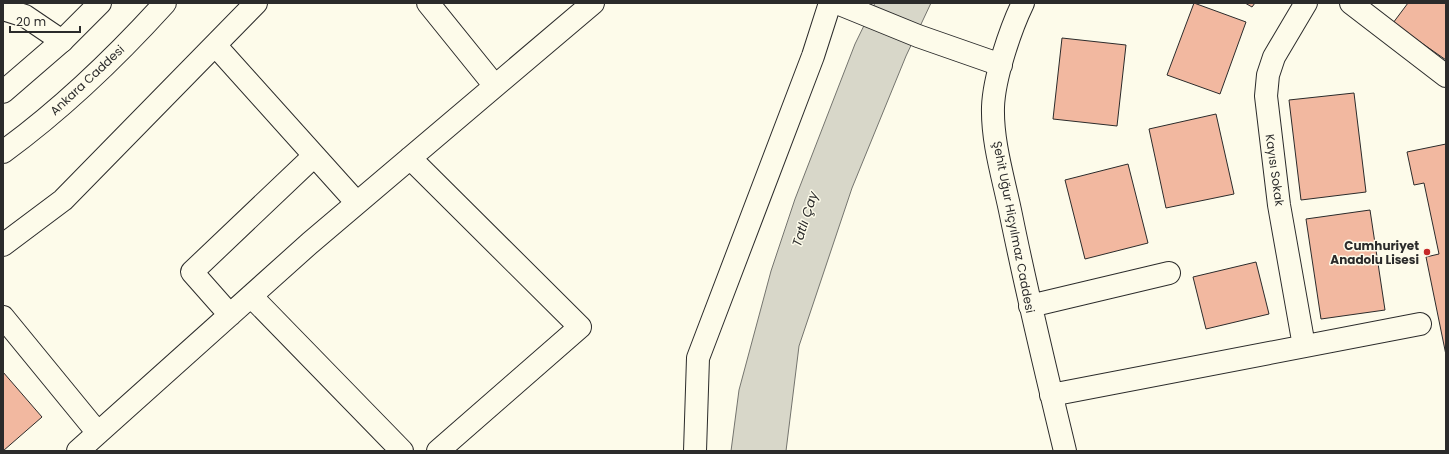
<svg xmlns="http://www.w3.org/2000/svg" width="1449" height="454" viewBox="0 0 1449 454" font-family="Poppins,sans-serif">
  <rect width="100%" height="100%" fill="#fdfbea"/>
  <path fill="#d8d7c9" stroke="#74746e" d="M875,3H931L906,56L852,188L799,346L786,451H731L739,390L771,271L795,199L855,44Z"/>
  <path fill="#f2b8a0" stroke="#2b2b2b" d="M1194,3L1246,22L1220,94L1167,75Z
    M1245,3H1255L1252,7Z
    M1408,3H1446V60L1393,23Z
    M1062,38L1126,45L1117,126L1053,119Z
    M1354,93L1366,192L1301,200L1289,100Z
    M1216,114L1234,194L1166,208L1149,129Z
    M1446,144V355L1426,257L1439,254L1424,183L1414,185L1407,152Z
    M1128,164L1148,243L1085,259L1065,180Z
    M1370,210L1385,310L1321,319L1306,219Z
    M1256,262L1269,314L1206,329L1193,277Z
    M3,372L42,417L3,451Z"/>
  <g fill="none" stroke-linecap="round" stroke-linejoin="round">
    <defs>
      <path id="minor" d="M428,3L495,86
        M837,3L918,36L1001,65
        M1023,3C1010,30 994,78 993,107C992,143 1004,180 1011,215C1027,294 1046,372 1065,451
        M1351,3L1446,76
        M3,9L25,16L62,41
        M215,45L357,203
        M410,158L580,327L438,451
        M3,245L63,200L256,3
        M251,296L402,451
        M1030,306L1169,273
        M230,315L192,272L314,156
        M3,317L98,433
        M1304,346L1279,205L1266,96L1268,75L1274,57L1306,3
        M1051,395L1420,324
        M78,451L310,243L593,3
        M695,451L698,358L813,56L830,3"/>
      <path id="highway" d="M3,92L62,41L100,3
        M3,152C62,109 116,57 165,3"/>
    </defs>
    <use href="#minor" stroke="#2b2b2b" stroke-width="24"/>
    <use href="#highway" stroke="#2b2b2b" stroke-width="24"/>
    <use href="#minor" stroke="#fdfbea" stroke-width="22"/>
    <use href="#highway" stroke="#fdfbea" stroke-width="22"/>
  </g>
  <circle fill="#c62828" stroke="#fdfbea" stroke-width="1.5" cx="1427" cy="252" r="4"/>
  <g text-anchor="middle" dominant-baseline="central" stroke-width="3" stroke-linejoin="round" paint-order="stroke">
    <g font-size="12" fill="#2b2b2b" stroke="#fdfbea">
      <text transform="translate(87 80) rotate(-43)">Ankara Caddesi</text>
      <text transform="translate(1275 170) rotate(82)">Kayısı Sokak</text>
      <text transform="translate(1014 227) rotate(79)">Şehit Uğur Hiçyılmaz Caddesi</text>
    </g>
    <g font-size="12" font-weight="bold" fill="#2b2b2b" stroke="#fdfbea" text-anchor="end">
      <text x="1419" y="245">Cumhuriyet<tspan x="1419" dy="14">Anadolu Lisesi</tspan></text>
    </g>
    <g font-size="13" font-style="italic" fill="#2b2b2b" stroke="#fdfbea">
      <text transform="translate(805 219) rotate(-72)">Tatlı Çay</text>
    </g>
  </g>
  <rect width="1449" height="454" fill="none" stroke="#2b2b2b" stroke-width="8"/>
  <path d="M10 26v6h70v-6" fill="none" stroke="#2b2b2b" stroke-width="2"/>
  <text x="16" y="26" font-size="12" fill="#2b2b2b" stroke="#fdfbea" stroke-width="3" paint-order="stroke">20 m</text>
</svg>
